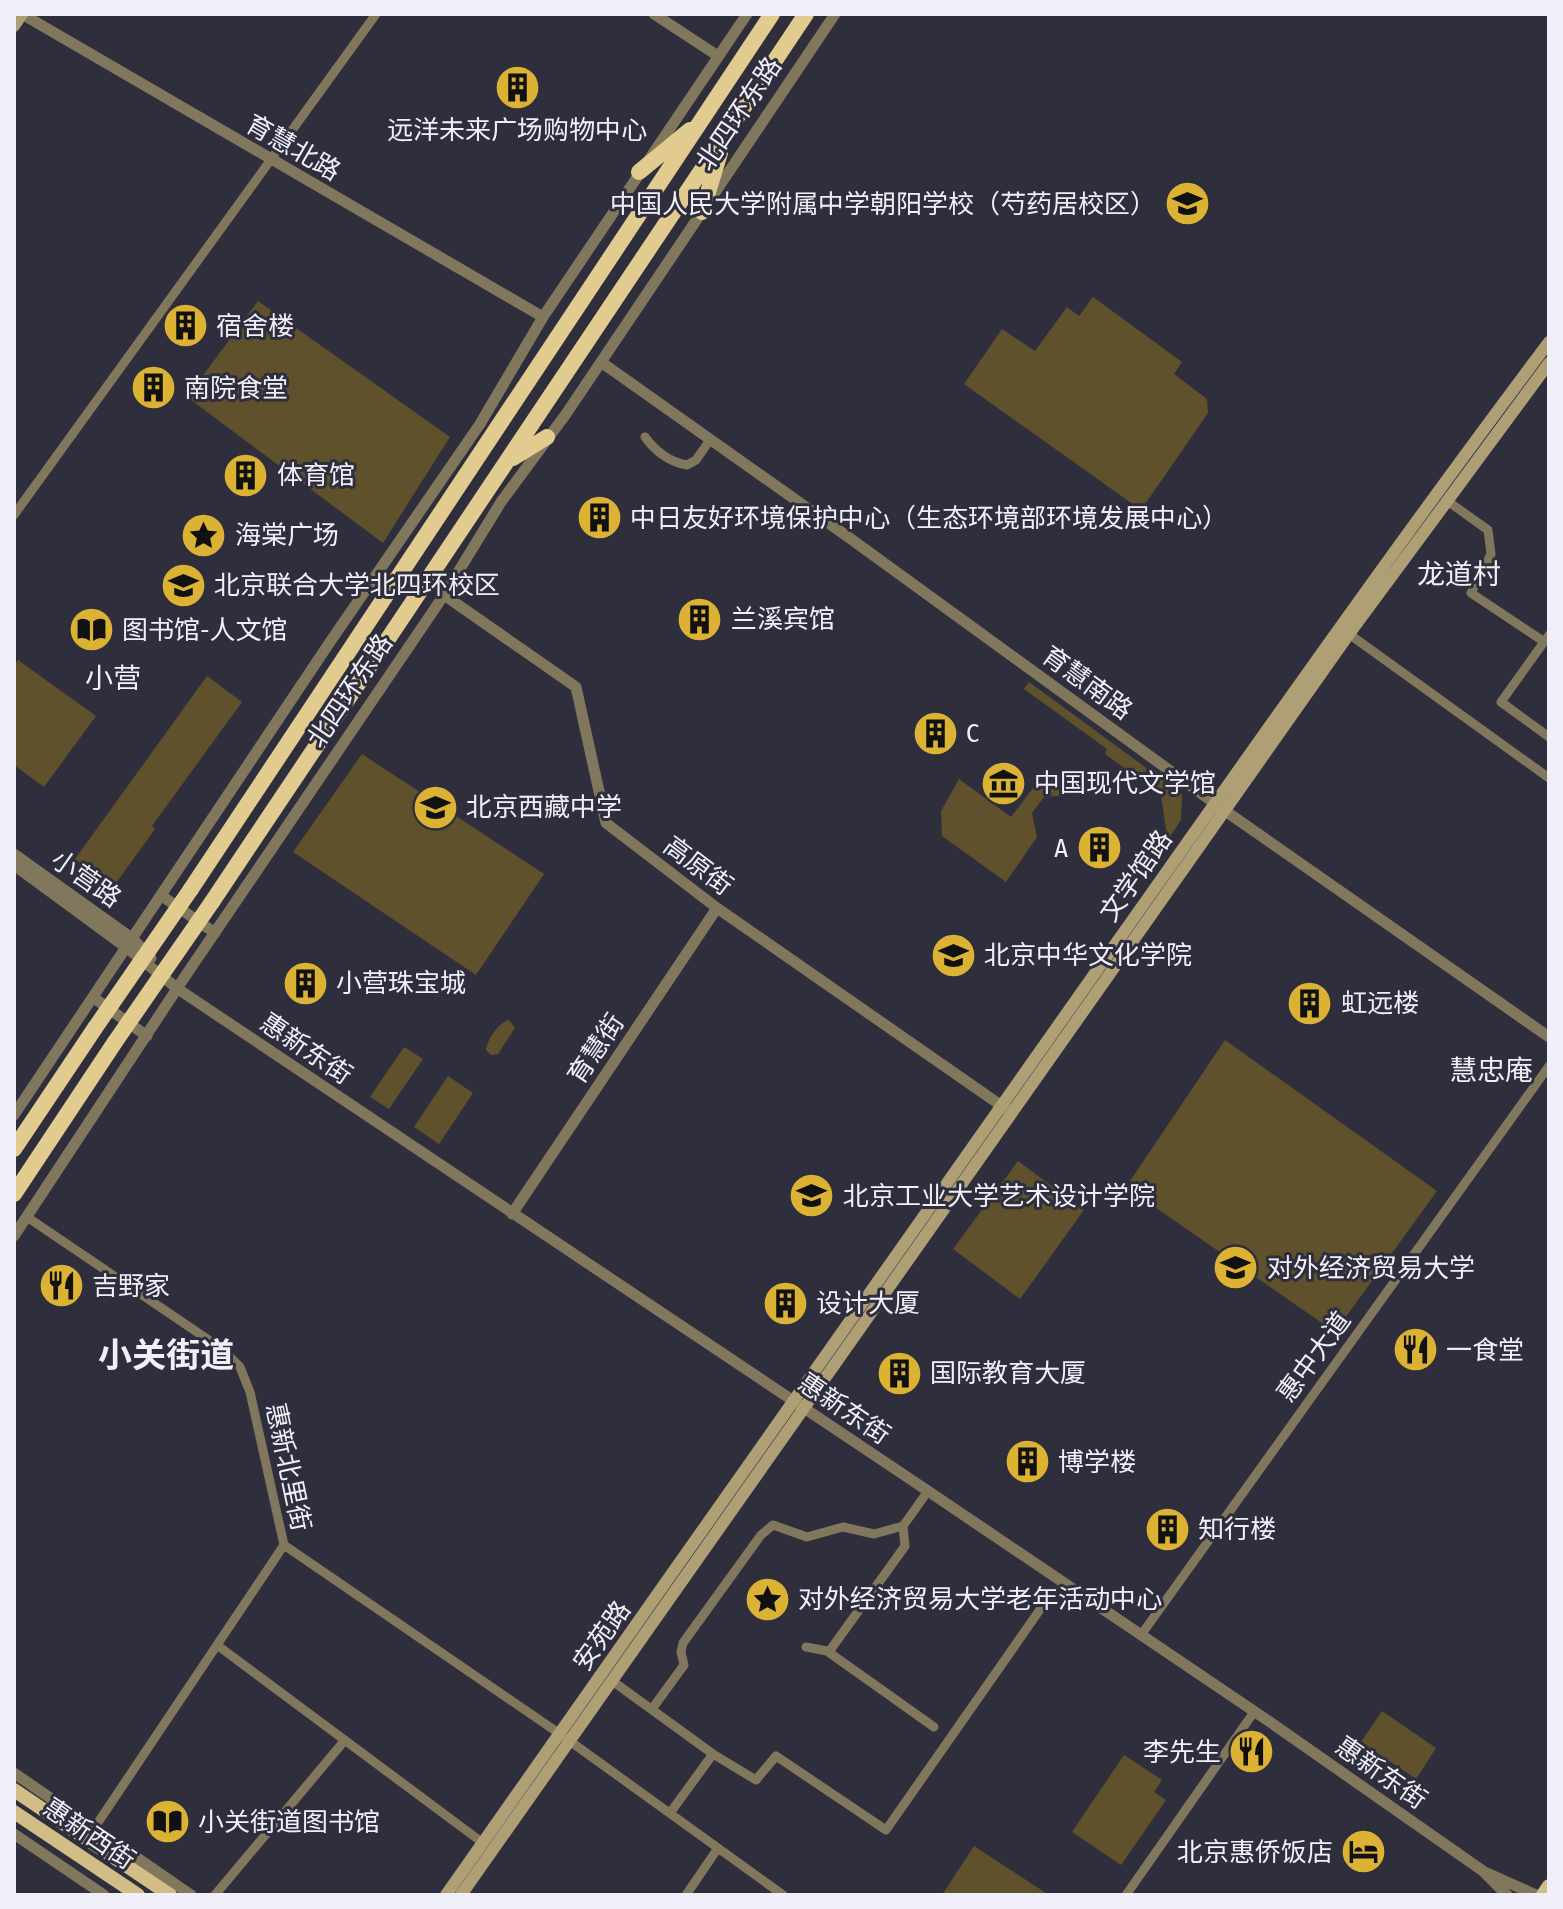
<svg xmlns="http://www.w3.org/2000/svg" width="1563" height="1909" viewBox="0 0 1563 1909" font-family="'Fira Sans Condensed','Noto Sans SC',sans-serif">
  <rect width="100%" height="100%" fill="#2f2e3c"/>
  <path fill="#5f512c" d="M1093,297L1182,362L1174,374L1207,399L1208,413L1141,510L964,384L1002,329L1035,351L1067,307L1079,316Z
    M258,301L450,437L383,543L187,397Z
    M18,660L96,716L44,787L14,765V666Z
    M207,676L242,702L152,826L155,829L113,887L75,859Z
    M1029,682L1182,794L1181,820L1150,867L1143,861L1166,830L1161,795L1105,754L1107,749L1024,689Z
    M362,754L544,874L476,975L293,852Z
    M959,779L1011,817L1033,788L1070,781L1075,785L1067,795L1044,797L1032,813L1037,837L1006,882L942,836L941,811Z
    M509,1020L515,1028L498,1054L491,1055L486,1050C487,1040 499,1022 509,1020Z
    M1225,1040L1437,1191L1335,1332L1126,1187Z
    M404,1047L423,1059L389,1109L370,1097Z
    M448,1076L473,1093L439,1144L414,1127Z
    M1018,1161L1084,1210L1020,1299L953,1249Z
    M1382,1711L1436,1748L1416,1779L1361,1742Z
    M1124,1755L1162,1780L1154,1792L1166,1800L1121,1865L1072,1832Z
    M974,1846L1049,1895H942Z"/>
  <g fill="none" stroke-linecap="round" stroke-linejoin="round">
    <path stroke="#80775d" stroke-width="9" d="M645,437C656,452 669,462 687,465L696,460L710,440
      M1446,500L1488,530L1491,554L1471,593L1543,641
      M14,515L376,14
      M1349,634L1549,778
      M1549,635L1501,702L1549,737
      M27,1217L222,1349L240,1367L250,1392L284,1545L93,1830
      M284,1545L560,1734L783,1895
      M1141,1635L1549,1066
      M217,1645L483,1843
      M806,1647L827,1651L831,1649L905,1546L903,1526L928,1491
      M827,1651L934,1727
      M611,1680L713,1754L670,1813
      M652,1709L684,1665L681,1652L683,1643L761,1535L773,1525L807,1537L843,1527L874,1534L903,1526
      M713,1754L756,1780L776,1756L886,1830L1053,1591
      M215,1895L345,1740
      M686,1895L718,1848
      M1126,1895L1254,1712"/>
    <path stroke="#80775d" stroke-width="11" d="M22,14L543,317
      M654,14L718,56
      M601,362L851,539L1224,810L1549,1037
      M444,595L576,687L606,823L717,908L1009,1111
      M14,854L133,939L151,958
      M14,865L127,948L178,989L928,1491L1270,1722L1483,1871L1507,1895
      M162,896L215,933
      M94,998L147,1036
      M14,1115L330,642L480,424L543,317L747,14
      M512,1214L717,908
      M14,1236L186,975L444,595L501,502L566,414L835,14
      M14,1773L191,1895
      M14,1834L104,1895
      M1487,1873L1536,1895"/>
    <path stroke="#ae9f75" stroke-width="12" d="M14,26L22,14
      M446,1895C672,1574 897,1252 1124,932C1264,734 1403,536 1549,342
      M461,1895L1349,634L1549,363"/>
    <path stroke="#d2bd87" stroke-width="14" d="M14,1790L170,1895
      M14,1812L138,1895
      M1543,1895L1549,1886"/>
    <path stroke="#e2cb8f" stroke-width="16" d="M639,172L690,130
      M702,212L720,153
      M513,458L547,437
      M191,889L772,14
      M212,902L806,14
      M14,1149L95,1028
      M14,1194L115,1042"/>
    <path stroke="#e2cb8f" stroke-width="16" d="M95,1028L191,889
      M115,1042L212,902"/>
  </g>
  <defs>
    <symbol id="building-disc" viewBox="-11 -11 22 22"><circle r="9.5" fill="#dbb233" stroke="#2f2e3c"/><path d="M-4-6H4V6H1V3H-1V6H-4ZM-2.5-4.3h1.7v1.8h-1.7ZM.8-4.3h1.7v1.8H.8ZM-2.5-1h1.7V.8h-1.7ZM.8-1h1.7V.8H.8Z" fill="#111"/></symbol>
    <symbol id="school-disc" viewBox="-11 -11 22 22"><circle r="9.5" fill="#dbb233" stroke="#2f2e3c"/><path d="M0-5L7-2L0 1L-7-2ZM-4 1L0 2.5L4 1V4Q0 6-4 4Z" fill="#111"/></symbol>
    <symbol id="sight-disc" viewBox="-11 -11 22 22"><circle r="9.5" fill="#dbb233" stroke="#2f2e3c"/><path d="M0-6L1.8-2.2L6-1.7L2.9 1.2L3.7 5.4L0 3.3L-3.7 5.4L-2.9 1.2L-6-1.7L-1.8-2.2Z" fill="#111"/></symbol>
    <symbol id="university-disc" viewBox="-11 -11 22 22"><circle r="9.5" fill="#dbb233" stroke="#2f2e3c"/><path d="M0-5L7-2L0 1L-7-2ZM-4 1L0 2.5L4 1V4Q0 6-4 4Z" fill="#111"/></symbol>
    <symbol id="library-disc" viewBox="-11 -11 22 22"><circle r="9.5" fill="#dbb233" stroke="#2f2e3c"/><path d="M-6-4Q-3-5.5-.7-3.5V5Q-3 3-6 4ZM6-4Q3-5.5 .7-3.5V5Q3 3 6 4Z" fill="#111"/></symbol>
    <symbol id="museum-disc" viewBox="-11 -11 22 22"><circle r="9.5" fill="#dbb233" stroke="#2f2e3c"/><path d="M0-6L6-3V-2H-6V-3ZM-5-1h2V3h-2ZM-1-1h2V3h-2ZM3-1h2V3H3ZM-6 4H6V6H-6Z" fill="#111"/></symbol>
    <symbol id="restaurant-disc" viewBox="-11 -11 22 22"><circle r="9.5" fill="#dbb233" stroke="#2f2e3c"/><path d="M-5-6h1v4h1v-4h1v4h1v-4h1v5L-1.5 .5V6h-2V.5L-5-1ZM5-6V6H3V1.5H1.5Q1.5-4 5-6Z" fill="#111"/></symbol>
    <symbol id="hotel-disc" viewBox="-11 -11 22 22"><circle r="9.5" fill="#dbb233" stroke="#2f2e3c"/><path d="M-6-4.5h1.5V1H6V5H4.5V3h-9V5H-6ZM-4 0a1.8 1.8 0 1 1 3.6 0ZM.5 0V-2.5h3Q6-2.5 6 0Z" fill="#111"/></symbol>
  </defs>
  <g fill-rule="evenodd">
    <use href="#building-disc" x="492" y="62" width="51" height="51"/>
    <use href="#school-disc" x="1162" y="178" width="51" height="51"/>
    <use href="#building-disc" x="160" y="300" width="51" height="51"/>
    <use href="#building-disc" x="128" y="362" width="51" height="51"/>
    <use href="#building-disc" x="220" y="450" width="51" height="51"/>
    <use href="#building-disc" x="574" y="492" width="51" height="51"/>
    <use href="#sight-disc" x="178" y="510" width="51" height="51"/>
    <use href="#university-disc" x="158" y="560" width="51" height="51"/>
    <use href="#building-disc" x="674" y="594" width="51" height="51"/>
    <use href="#library-disc" x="66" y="604" width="51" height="51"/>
    <use href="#building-disc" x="910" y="708" width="51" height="51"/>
    <use href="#museum-disc" x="978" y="758" width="51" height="51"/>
    <use href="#school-disc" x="410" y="782" width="51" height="51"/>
    <use href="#building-disc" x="1074" y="822" width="51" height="51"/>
    <use href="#university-disc" x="928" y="930" width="51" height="51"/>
    <use href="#building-disc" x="280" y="958" width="51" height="51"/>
    <use href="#building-disc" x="1284" y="978" width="51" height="51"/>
    <use href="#university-disc" x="786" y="1170" width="51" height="51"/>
    <use href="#university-disc" x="1210" y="1242" width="51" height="51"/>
    <use href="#restaurant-disc" x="36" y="1260" width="51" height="51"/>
    <use href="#building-disc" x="760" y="1278" width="51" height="51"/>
    <use href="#restaurant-disc" x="1390" y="1324" width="51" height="51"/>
    <use href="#building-disc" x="874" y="1348" width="51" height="51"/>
    <use href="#building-disc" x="1002" y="1436" width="51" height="51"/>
    <use href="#building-disc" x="1142" y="1504" width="51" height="51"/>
    <use href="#sight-disc" x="742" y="1574" width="51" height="51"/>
    <use href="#restaurant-disc" x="1226" y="1726" width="51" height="51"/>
    <use href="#library-disc" x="142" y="1796" width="51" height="51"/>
    <use href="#hotel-disc" x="1338" y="1826" width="51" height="51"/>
  </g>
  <g text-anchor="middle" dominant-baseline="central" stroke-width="6" stroke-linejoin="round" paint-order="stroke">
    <g font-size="26" fill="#f0eff9" stroke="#2f2e3c">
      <text transform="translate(739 114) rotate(-56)">北四环东路</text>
      <text transform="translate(293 148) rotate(30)">育慧北路</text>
      <text transform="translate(1087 683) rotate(36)">育慧南路</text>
      <text transform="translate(350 691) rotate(-56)">北四环东路</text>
      <text transform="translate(698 866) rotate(37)">高原街</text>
      <text transform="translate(1136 876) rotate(-55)">文学馆路</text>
      <text transform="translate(86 879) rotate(35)">小营路</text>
      <text transform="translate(306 1049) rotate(34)">惠新东街</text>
      <text transform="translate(596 1049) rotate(-56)">育慧街</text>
      <text transform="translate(1314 1357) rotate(-54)">惠中大道</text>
      <text transform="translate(844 1409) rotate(34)">惠新东街</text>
      <text transform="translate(288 1467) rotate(78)">惠新北里街</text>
      <text transform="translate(602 1636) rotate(-55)">安苑路</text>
      <text transform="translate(1381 1773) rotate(35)">惠新东街</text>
      <text transform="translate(89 1834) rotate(34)">惠新西街</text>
    </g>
    <g font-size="26" fill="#f0eff9" stroke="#2f2e3c" text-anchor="start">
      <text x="517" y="130" text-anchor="middle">远洋未来广场购物中心</text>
      <text x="1156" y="204" text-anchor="end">中国人民大学附属中学朝阳学校（芍药居校区）</text>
      <text x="216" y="326">宿舍楼</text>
      <text x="184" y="388">南院食堂</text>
      <text x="277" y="475">体育馆</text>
      <text x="630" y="518">中日友好环境保护中心（生态环境部环境发展中心）</text>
      <text x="235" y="535">海棠广场</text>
      <text x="214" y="585">北京联合大学北四环校区</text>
      <text x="731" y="619">兰溪宾馆</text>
      <text x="122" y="630">图书馆-人文馆</text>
      <text x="966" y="733">C</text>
      <text x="1034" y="783">中国现代文学馆</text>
      <text x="466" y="807">北京西藏中学</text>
      <text x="1068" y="848" text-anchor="end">A</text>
      <text x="984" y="955">北京中华文化学院</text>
      <text x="336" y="983">小营珠宝城</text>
      <text x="1341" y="1003">虹远楼</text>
      <text x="843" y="1196">北京工业大学艺术设计学院</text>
      <text x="1267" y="1268">对外经济贸易大学</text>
      <text x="92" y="1286">吉野家</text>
      <text x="816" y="1303">设计大厦</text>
      <text x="1446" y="1350">一食堂</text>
      <text x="930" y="1373">国际教育大厦</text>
      <text x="1058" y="1462">博学楼</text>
      <text x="1198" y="1529">知行楼</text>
      <text x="798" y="1599">对外经济贸易大学老年活动中心</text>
      <text x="1221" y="1752" text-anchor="end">李先生</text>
      <text x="198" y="1822">小关街道图书馆</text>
      <text x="1333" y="1852" text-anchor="end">北京惠侨饭店</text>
    </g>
    <g font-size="28" fill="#f0eff9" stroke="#2f2e3c">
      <text x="1459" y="574">龙道村</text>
      <text x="113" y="678">小营</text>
      <text x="1491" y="1070">慧忠庵</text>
    </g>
    <g font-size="34" font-weight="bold" fill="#f0eff9" stroke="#2f2e3c">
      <text x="166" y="1355">小关街道</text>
    </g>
  </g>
  <rect width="1563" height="1909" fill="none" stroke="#f0eff9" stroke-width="32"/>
</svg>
